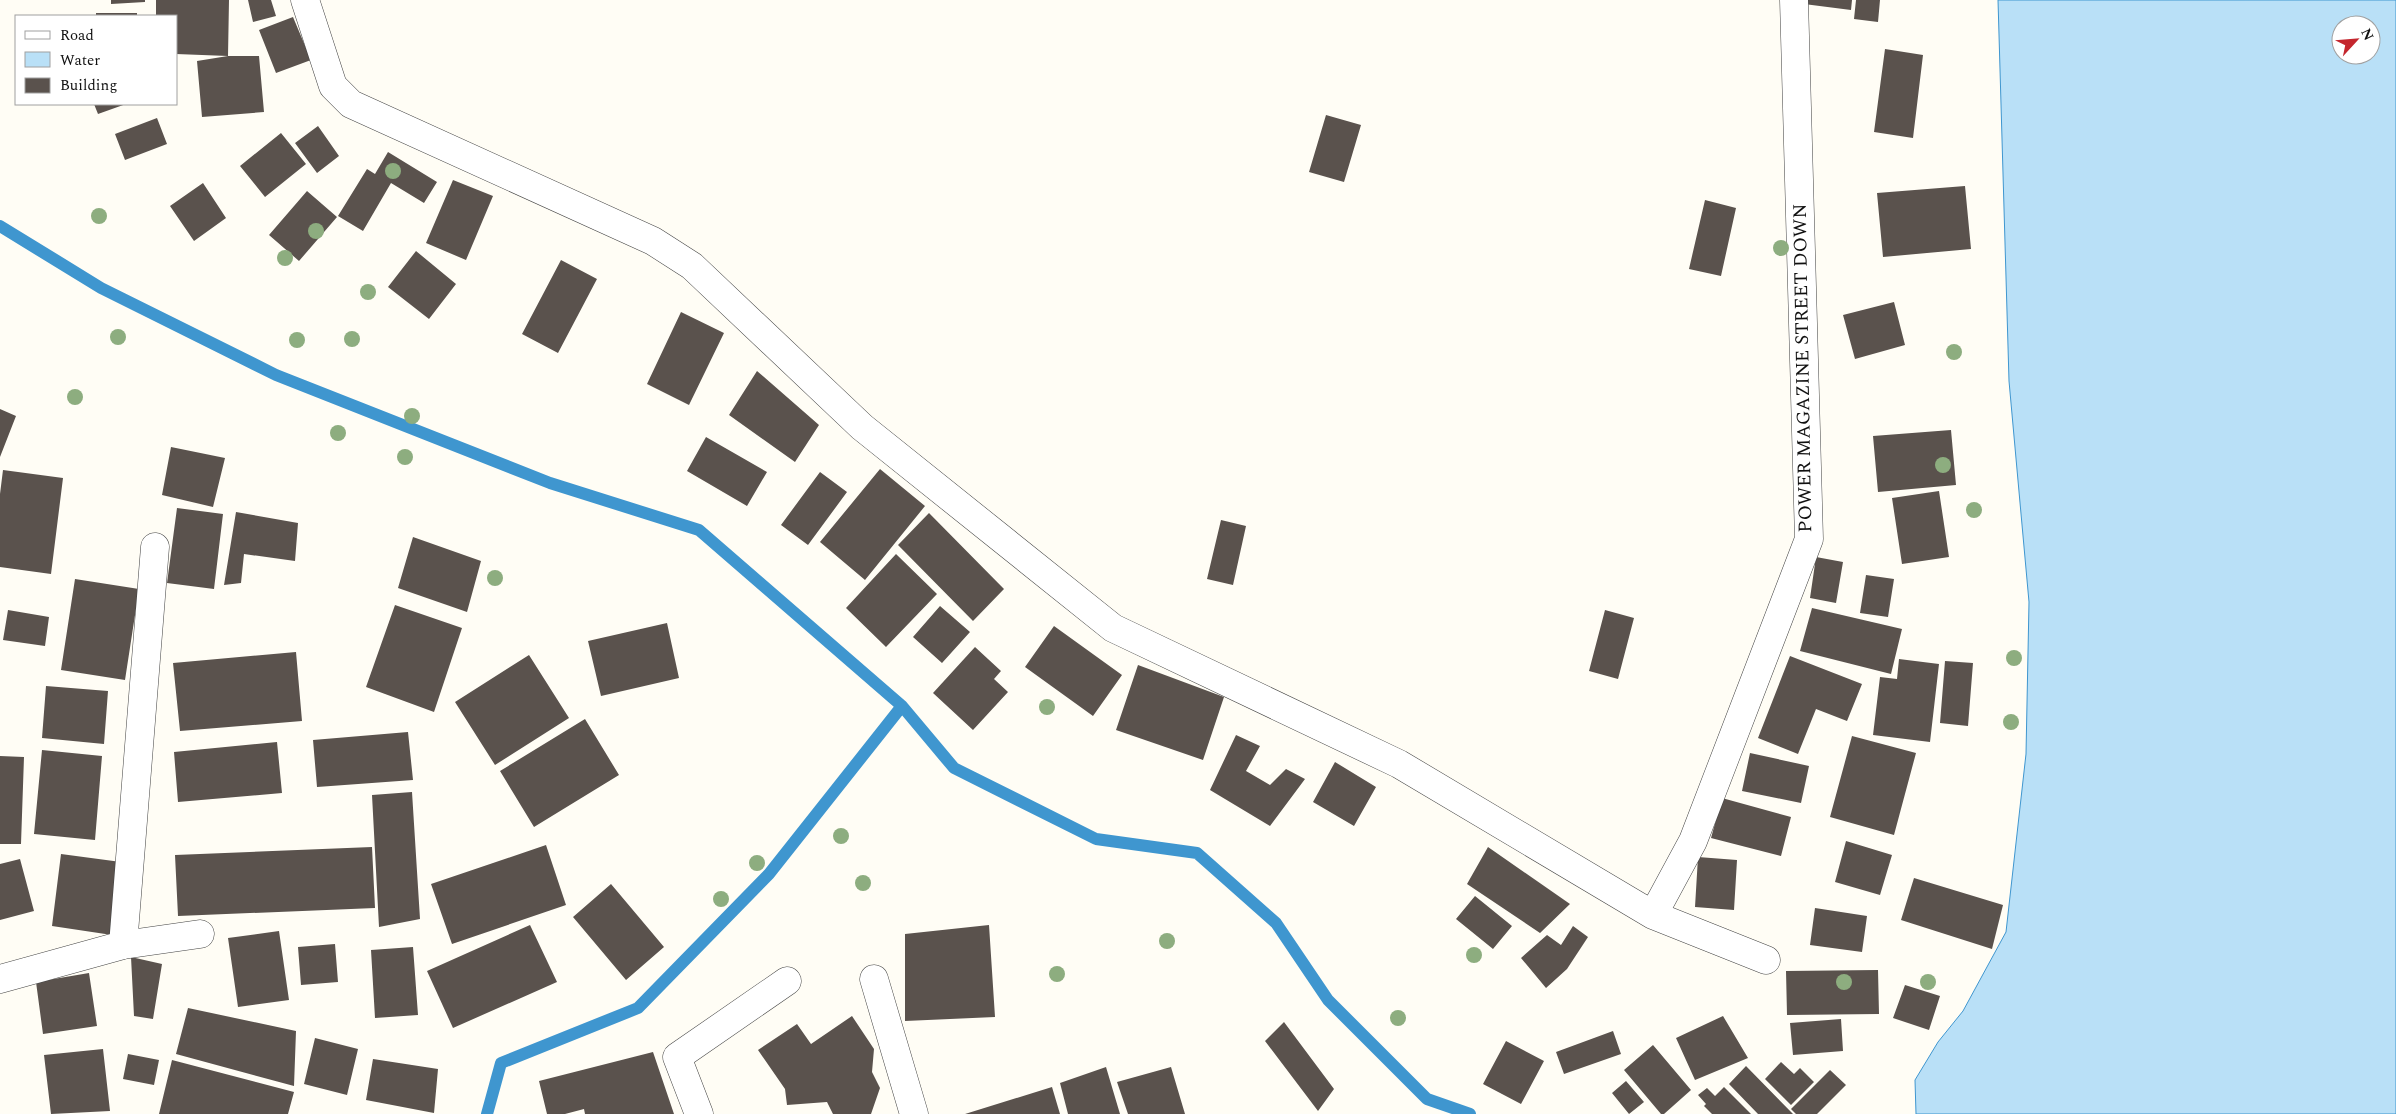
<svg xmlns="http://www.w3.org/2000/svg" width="2396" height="1114" viewBox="0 0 2396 1114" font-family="Spectral,serif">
  <rect width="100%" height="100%" fill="#fffdf5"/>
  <path fill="#b9e0f7" stroke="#3f96cf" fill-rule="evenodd" d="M1998,0H2396V1114H1916L1915,1080L1938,1042L1963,1011L2006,932L2026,754L2029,602L2009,381ZM2341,25H2371V55H2341Z"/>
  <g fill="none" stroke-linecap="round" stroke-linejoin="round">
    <path stroke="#3f96cf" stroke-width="12" d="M0,226L101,288L276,375L550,483L699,530L902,706L954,768L1096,839L1197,853L1276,923L1328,1000L1427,1099L1470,1114
      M487,1114L501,1063L638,1008L769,874L902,706"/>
  </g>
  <path fill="#5a524d" d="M111,0H145V2L111,4Z
    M156,0H229L228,56L176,54V16H156Z
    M248,0H271L276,16L253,22Z
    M1805,0H1852L1851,10L1804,4Z
    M1856,0H1880L1878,22L1854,19Z
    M96,13H137V16H96Z
    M293,17L311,60L276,73L259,30Z
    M1885,49L1923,55L1913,138L1874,132Z
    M228,56H259L264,112L202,117L197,61Z
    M94,104H126L98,114Z
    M1326,115L1361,125L1344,182L1309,172Z
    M157,118L167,144L125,160L115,134Z
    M318,126L339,156L317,173L295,143Z
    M281,133L306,164L265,197L240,166Z
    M388,152L437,182L424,203L391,183L363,231L338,216L367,169L375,174Z
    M453,180L493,196L466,260L426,243Z
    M203,183L226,218L194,241L170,206Z
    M1965,186L1971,249L1883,257L1877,193Z
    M307,191L337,217L299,261L269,235Z
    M1705,200L1736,208L1721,276L1689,269Z
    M416,251L456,284L429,319L388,287Z
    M561,260L597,279L558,353L522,334Z
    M1894,302L1905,345L1855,359L1843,315Z
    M681,312L724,333L689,405L647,384Z
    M757,371L819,425L795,462L729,415Z
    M0,409L16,416L0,457Z
    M1951,430L1956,485L1878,492L1873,436Z
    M706,437L767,472L747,506L687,471Z
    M171,447L225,458L213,507L162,495Z
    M880,469L925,506L865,580L820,542Z
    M3,470L63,478L51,574L0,567V494Z
    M820,472L847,492L808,545L781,525Z
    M1939,491L1949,557L1902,564L1892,498Z
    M177,508L223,514L214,589L167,583Z
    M236,512L298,523L295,561L244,554L241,583L224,585Z
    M929,513L1004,589L973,621L898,545Z
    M1221,520L1246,526L1233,585L1207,579Z
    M413,537L481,561L467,612L398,588Z
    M896,554L937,594L886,647L846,608Z
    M1816,557L1843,562L1836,603L1810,598Z
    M1866,575L1894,579L1888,617L1860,613Z
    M75,579L139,589L125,680L61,670Z
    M395,605L462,628L434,712L366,687Z
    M940,606L970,632L942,663L913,637Z
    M1812,608L1902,629L1891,674L1800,651Z
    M8,610L49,617L45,646L3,640Z
    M1605,610L1634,618L1618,679L1589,671Z
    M667,623L679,678L601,696L588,641Z
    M1054,626L1122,675L1093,716L1025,667Z
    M975,647L1001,671L994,679L1008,692L973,730L933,693Z
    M296,652L302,721L180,731L173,663Z
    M529,655L569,718L495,765L455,702Z
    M1790,656L1862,684L1847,721L1816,709L1798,754L1758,738Z
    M1899,659L1939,664L1930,742L1873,735L1880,677L1897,679Z
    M1945,661L1973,663L1968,726L1940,723Z
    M1138,665L1224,697L1203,760L1116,730Z
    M46,686L108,691L104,744L42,738Z
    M585,719L619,775L534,827L500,771Z
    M408,732L413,780L317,787L313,740Z
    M1236,735L1260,746L1246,771L1270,785L1286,769L1305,779L1270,826L1210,790Z
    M1852,736L1916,753L1894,835L1830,817Z
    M277,742L282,793L178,802L174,752Z
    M42,750L102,756L95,840L34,834Z
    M1750,753L1809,766L1801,803L1742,791Z
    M0,756L24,757L21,844H0Z
    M1335,762L1376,787L1354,826L1313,802Z
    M412,792L420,919L379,927L372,795Z
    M1722,798L1791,817L1781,856L1711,838Z
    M1846,841L1892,855L1880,895L1835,882Z
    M546,845L566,905L452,944L431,884Z
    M372,847L375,908L178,916L175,855Z
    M1488,847L1570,904L1540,933L1467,884Z
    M61,854L121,862L112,935L52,926Z
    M1698,857L1737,860L1734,910L1695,907Z
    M20,859L34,911L0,920V864Z
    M1914,878L2003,905L1992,949L1901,920Z
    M611,884L664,947L626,980L573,917Z
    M1475,896L1512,926L1493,949L1456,919Z
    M1815,908L1867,916L1862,952L1810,945Z
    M530,925L557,982L453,1028L427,971Z
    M989,925L995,1017L905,1021V934Z
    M1573,926L1588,937L1567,969L1546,988L1521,958L1547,935L1561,945Z
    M279,931L289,1000L238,1007L228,938Z
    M335,944L338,982L301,985L298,947Z
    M413,947L418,1015L375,1018L371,950Z
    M131,957L162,964L153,1019L134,1016Z
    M1878,970L1879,1014L1787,1015L1786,971Z
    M89,973L97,1026L43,1034L36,982Z
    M1905,985L1940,996L1929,1030L1893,1018Z
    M188,1008L296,1031L294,1086L176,1054Z
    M852,1016L874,1049L872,1072L880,1088L871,1114H833L827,1102L787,1105L785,1089L758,1050L797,1024L811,1044Z
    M1723,1016L1748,1058L1695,1080L1676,1038Z
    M1841,1019L1843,1051L1793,1055L1790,1023Z
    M1284,1022L1334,1089L1318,1111L1265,1041Z
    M1613,1031L1621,1054L1564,1074L1556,1052Z
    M315,1038L358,1049L347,1095L304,1084Z
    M1506,1041L1544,1061L1521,1104L1483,1084Z
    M1653,1045L1691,1090L1664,1114H1661L1624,1070Z
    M103,1049L110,1111L51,1114L44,1055Z
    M653,1052L674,1114H585L584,1109L565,1114H547L539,1081Z
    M128,1054L159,1060L154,1085L123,1079Z
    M373,1059L438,1069L434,1113L366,1100Z
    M172,1060L294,1092L288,1114H159Z
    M1781,1062L1794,1074L1800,1068L1814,1082L1791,1105L1765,1079Z
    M1746,1066L1793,1114H1758L1729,1084Z
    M1106,1067L1120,1114H1068L1060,1083Z
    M1171,1067L1185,1114H1128L1117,1082Z
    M1830,1070L1846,1085L1817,1114H1796L1791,1109Z
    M1626,1081L1644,1102L1629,1114L1612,1093Z
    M1052,1087L1060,1114H965Z
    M1724,1087L1751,1114H1712L1704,1106L1706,1104L1698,1095L1707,1088L1715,1096Z"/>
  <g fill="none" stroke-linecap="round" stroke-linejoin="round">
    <defs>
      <path id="minor" d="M305,0L333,86L351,104L653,241L692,266L862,427L1113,628L1399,764L1653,915L1766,960
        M1653,915L1693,841L1809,539L1794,0
        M123,945L155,547
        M0,979L123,945L200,934
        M874,979L914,1114
        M699,1114L677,1057L787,981"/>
    </defs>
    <use href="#minor" stroke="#444" stroke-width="29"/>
    <use href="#minor" stroke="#fff" stroke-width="28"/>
  </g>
  <g fill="#8dad7f">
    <circle cx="393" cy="171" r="8"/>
    <circle cx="99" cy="216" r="8"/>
    <circle cx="316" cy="231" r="8"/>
    <circle cx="1781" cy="248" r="8"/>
    <circle cx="285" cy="258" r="8"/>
    <circle cx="368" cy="292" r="8"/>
    <circle cx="118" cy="337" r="8"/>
    <circle cx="352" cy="339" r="8"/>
    <circle cx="297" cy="340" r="8"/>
    <circle cx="1954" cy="352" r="8"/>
    <circle cx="75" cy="397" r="8"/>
    <circle cx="412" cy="416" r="8"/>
    <circle cx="338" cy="433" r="8"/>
    <circle cx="405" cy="457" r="8"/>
    <circle cx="1943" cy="465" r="8"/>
    <circle cx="1974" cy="510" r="8"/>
    <circle cx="495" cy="578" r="8"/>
    <circle cx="2014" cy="658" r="8"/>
    <circle cx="1047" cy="707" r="8"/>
    <circle cx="2011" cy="722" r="8"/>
    <circle cx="841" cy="836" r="8"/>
    <circle cx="757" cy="863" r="8"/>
    <circle cx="863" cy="883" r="8"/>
    <circle cx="721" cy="899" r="8"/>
    <circle cx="1167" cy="941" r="8"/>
    <circle cx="1474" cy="955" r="8"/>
    <circle cx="1057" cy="974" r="8"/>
    <circle cx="1844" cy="982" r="8"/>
    <circle cx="1928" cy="982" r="8"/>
    <circle cx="1398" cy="1018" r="8"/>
  </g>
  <g text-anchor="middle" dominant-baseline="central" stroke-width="5" stroke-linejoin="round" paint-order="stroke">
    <g font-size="19" fill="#111" stroke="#fff">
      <text transform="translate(1803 368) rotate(-91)">POWER MAGAZINE STREET DOWN</text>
    </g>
  </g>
  <rect x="15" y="15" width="162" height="90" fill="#ffffff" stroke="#a0a0a0"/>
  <rect x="25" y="31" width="25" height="8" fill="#ffffff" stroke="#a0a0a0"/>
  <text x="60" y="40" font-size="15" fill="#111111">Road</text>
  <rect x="25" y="52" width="25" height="15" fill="#b9e0f7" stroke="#a0a0a0"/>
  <text x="60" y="65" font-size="15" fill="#111111">Water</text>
  <rect x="25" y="78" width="25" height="15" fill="#5a524d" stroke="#a0a0a0"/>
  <text x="60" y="90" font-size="15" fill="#111111">Building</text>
  <g transform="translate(2356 40) rotate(64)"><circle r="24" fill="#ffffff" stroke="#a0a0a0"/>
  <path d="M0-4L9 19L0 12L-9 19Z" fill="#c4262e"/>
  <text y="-8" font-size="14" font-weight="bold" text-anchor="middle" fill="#111111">N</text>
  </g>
</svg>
